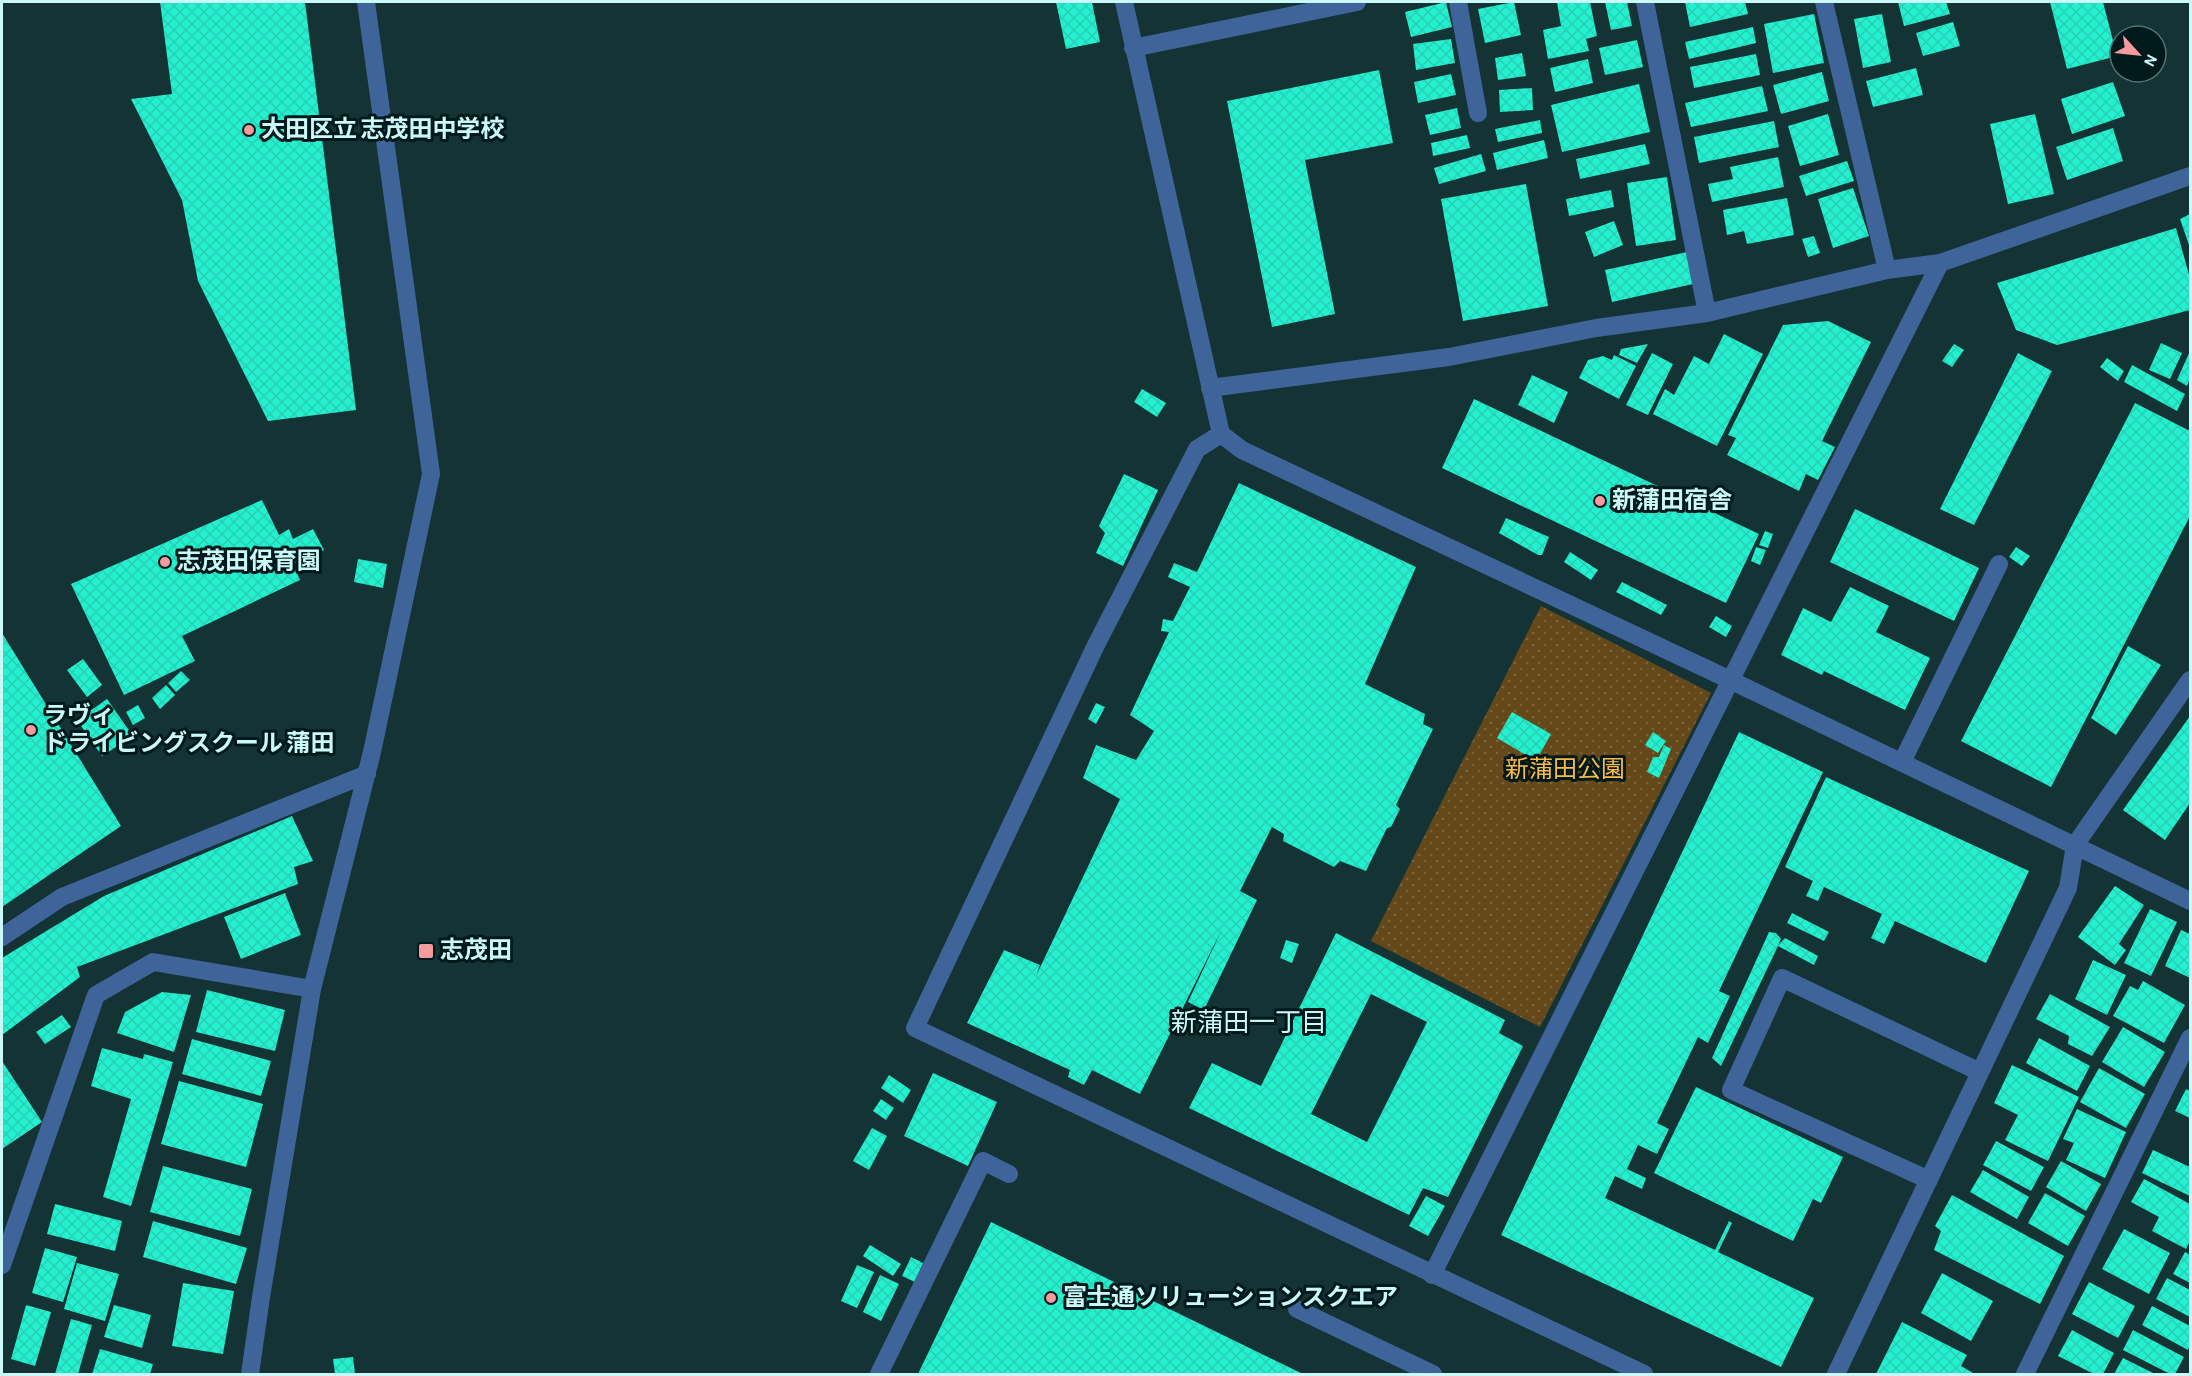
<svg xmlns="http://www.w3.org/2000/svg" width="2192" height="1376" viewBox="0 0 2192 1376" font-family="'Alegreya Sans','Noto Sans JP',sans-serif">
  <defs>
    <pattern id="park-dots" width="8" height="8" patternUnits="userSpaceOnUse" patternTransform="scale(1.5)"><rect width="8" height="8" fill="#644819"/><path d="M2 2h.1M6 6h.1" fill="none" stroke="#79633b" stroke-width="1.8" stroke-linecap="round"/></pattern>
    <pattern id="building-cross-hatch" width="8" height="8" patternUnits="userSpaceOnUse" patternTransform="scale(1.5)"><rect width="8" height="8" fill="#23f0ce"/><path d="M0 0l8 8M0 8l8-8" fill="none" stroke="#28cfb4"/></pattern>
  </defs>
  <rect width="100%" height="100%" fill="#143334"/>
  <path fill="url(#park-dots)" d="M1541,606L1711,693L1540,1027L1371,941Z"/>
  <path fill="url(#building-cross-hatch)" fill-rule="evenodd" d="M160,2H305L356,410L268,421L198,281L182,200L131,99L172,94Z
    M1056,2H1092L1100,42L1066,49Z
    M1446,2L1452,27L1411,37L1405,12Z
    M1514,2L1521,35L1485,43L1478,9Z
    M1557,2H1590L1597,36L1586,39L1589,51L1548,59L1543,30L1561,26Z
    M1605,2H1627L1632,26L1611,30Z
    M1685,2H1745L1748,14L1690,27Z
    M1898,2H1946L1950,14L1904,26Z
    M2050,2H2103L2117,56L2067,69Z
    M1814,14L1824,63L1773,73L1764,24Z
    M1882,14L1891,62L1863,68L1854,19Z
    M1953,22L1960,46L1923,56L1916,33Z
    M1753,27L1756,43L1689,59L1685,42Z
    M1451,39L1455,63L1416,70L1413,44Z
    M1637,40L1643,67L1605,75L1599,48Z
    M1522,53L1526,76L1498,80L1495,58Z
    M1756,54L1760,75L1694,88L1690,67Z
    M1588,59L1593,83L1555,92L1550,68Z
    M1916,68L1923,95L1873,107L1866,81Z
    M1379,70L1393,143L1305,160L1335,314L1272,327L1227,101Z
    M1822,72L1829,101L1781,114L1773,85Z
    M1451,74L1456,95L1418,103L1414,82Z
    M2113,82L2125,116L2072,134L2061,99Z
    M1639,84L1650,132L1562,152L1551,105Z
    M1762,86L1768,111L1691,127L1685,103Z
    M1532,88L1533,110L1500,112L1499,90Z
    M1457,108L1461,128L1430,135L1425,115Z
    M1828,114L1839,155L1800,166L1788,126Z
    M2035,114L2054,194L2008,204L1990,124Z
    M1540,120L1542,133L1498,142L1495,129Z
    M1774,121L1779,147L1699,163L1694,137Z
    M2113,128L2123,161L2067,180L2056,147Z
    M1467,135L1470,148L1433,156L1431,143Z
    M1544,140L1548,158L1497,170L1493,153Z
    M1645,144L1650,164L1580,179L1576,159Z
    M1481,154L1486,171L1439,184L1434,168Z
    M1778,157L1784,187L1712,202L1708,184L1733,179L1730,167Z
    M1847,161L1854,181L1806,196L1799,176Z
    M1667,177L1676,240L1636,246L1627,183Z
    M1526,184L1548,306L1463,321L1441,199Z
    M1853,188L1869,236L1833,248L1818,199Z
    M1611,190L1614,207L1569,216L1566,199Z
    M1787,198L1794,235L1747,244L1744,231L1727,235L1723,210Z
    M2190,214V248L2180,219Z
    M1614,221L1623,245L1594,257L1585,232Z
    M2176,228L2190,278V310L2057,345L2016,330L1997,283Z
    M1814,236L1820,253L1808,257L1802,239Z
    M1687,252L1693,284L1612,302L1605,270Z
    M1828,321L1871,342L1822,441L1835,447L1818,480L1806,474L1799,491L1727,455L1736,438L1728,435L1783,325Z
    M1724,334L1763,354L1717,446L1653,414L1665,389L1674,395L1694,356L1709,364Z
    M2161,343L2182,353L2170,379L2149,370Z
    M1648,344L1637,363L1619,355L1621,349Z
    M1954,344L1964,350L1952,367L1942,361Z
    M2190,351V378L2187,386L2177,380Z
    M1652,353L1673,364L1648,415L1626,405Z
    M2018,353L2052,371L1974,525L1940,509Z
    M1614,355L1636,366L1619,399L1579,378L1588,360L1603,356L1612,360Z
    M2107,358L2124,371L2118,381L2100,367Z
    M2132,365L2185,394L2177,411L2124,382Z
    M1532,375L1568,392L1554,423L1518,405Z
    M1142,389L1166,403L1157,417L1134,402Z
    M1474,399L1759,534L1726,603L1442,468Z
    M2135,403L2190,431V516L2051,787L1961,741Z
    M1124,474L1158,490L1123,566L1096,553L1105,533L1099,526Z
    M1239,483L1416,567L1365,684L1425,714L1423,724L1433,729L1396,805L1400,809L1391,827L1387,828L1366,871L1340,861L1334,867L1283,841L1284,834L1272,827L1240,891L1257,900L1204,1010L1188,1002L1223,927L1140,1094L1092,1070L1084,1085L1068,1077L1070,1070L967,1023L1004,950L1040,965L1036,976L1120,799L1083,778L1096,745L1136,760L1154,731L1130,715L1169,632L1161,631L1163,619L1173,621L1190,587L1168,577L1174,563L1197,572Z
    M262,500L279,535L289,529L293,539L313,529L324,550L293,565L300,580L182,636L195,661L124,695L71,584Z
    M1855,509L1979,568L1954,621L1830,562Z
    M1506,518L1549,537L1542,555H1538L1499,533Z
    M1765,531L1773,534L1768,548L1759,545Z
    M1756,547L1766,550L1760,565L1751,561Z
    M2016,547L2030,556L2022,566L2009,557Z
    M1570,552L1598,570L1591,580L1564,562Z
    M358,559L387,564L383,588L354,582Z
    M1622,582L1667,605L1661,615L1616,592Z
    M1850,587L1889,606L1876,632L1930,658L1905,710L1824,671L1822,675L1781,655L1803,608L1831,622Z
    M1716,616L1732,626L1726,637L1709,627Z
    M2,633L121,826L2,907Z
    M2128,646L2161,665L2116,735L2091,718Z
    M83,659L102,685L87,697L67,670Z
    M181,671L190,680L176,692L168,683Z
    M166,685L175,695L160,709L152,698Z
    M107,699L133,736L102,756L77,720Z
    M1096,703L1105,707L1096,724L1088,719Z
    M138,705L145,718L133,725L126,712Z
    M1512,712L1551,734L1536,761L1497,738Z
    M2190,716V803L2165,840L2123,810Z
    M1653,732L1666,741L1658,753L1645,745Z
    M1739,732L1823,772L1719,991L1730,996L1708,1043L1698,1037L1657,1123L1669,1129L1657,1154L1638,1145L1627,1169L1646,1178L1642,1189L1615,1176L1605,1198L1715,1250L1729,1221L1732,1223L1718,1252L1814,1298L1781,1367L1501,1235Z
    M1664,745L1671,749L1659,778L1647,772L1653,757H1659Z
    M1826,777L2029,871L1986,963L1895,921L1884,944L1871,938L1882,914L1824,887L1818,901L1806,896L1813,881L1785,867Z
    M292,816L313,861L294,867L298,884L77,967L80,977L2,1035V958L104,896Z
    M2115,886L2144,905L2119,944L2126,950L2115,965L2078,937Z
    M285,893L301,935L241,959L224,917Z
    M2150,909L2177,922L2151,976L2124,963Z
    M1792,913L1829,932L1824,941L1787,923Z
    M2181,930L2190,934V978L2165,966Z
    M1769,932L1776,933L1781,939L1778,945L1785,938L1818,956L1814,965L1778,946L1721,1066L1712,1058Z
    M1336,933L1505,1020L1499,1033L1523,1046L1448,1197L1423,1188L1409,1215L1189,1108L1212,1063L1261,1086ZM1371,994L1427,1022L1367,1142L1311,1114Z
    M1286,940L1299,944L1292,963L1280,958Z
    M2093,960L2126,975L2107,1015L2075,999Z
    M2143,981L2185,1005L2164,1043L2113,1016L2130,986L2138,990Z
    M207,990L285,1010L275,1051L196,1032Z
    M162,992L191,995L174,1052L117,1033L125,1012Z
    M2050,994L2110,1027L2092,1056L2068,1044L2069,1036L2036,1019Z
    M62,1015L71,1027L45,1044L36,1032Z
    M2123,1027L2165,1052L2144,1087L2102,1062Z
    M2039,1038L2090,1066L2077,1091L2026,1063Z
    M192,1039L271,1061L261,1096L182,1074Z
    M102,1048L143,1059L144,1054L173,1062L131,1206L103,1197L131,1099L91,1086Z
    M2,1061L42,1122L2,1149Z
    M2012,1065L2079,1097L2048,1161L2005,1140L2018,1115L1994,1103Z
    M2099,1068L2145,1094L2126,1128L2080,1102Z
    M933,1073L997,1102L968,1166L904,1136Z
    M889,1075L911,1090L903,1103L881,1088Z
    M179,1081L263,1104L246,1167L161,1144Z
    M1696,1087L1843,1157L1821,1203L1813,1199L1793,1241L1654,1173Z
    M2186,1089L2190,1091V1118L2175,1111Z
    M881,1099L894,1108L886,1120L873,1111Z
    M2077,1109L2126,1132L2105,1178L2066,1160L2074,1143L2063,1139Z
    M872,1128L887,1136L869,1170L853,1161Z
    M1996,1141L2044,1167L2031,1191L1983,1165Z
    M2153,1150L2190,1167V1196L2142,1173Z
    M2061,1161L2101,1184L2086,1211L2046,1187Z
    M163,1166L252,1189L240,1236L150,1212Z
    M1983,1170L2029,1197L2017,1219L1970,1192Z
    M2144,1179L2190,1204V1241L2186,1249L2152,1231L2159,1217L2131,1202Z
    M2045,1193L2085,1216L2068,1246L2028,1223Z
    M1952,1195L2064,1256L2040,1304L1934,1250L1941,1231L1935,1226Z
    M1426,1196L1445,1206L1428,1236L1409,1226Z
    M55,1204L122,1221L115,1251L47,1234Z
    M153,1221L247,1248L236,1284L143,1257Z
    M991,1222L1303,1374H918Z
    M2124,1229L2170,1253L2149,1294L2102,1269Z
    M870,1245L901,1264L893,1276L863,1256Z
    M45,1248L77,1257L63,1302L32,1293Z
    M2185,1252L2190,1255V1283L2173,1274Z
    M911,1257L923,1263L915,1282L902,1276Z
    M77,1263L119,1274L105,1321L64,1309Z
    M857,1265L874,1272L857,1308L841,1301Z
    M1942,1273L1993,1301L1971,1341L1921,1313Z
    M880,1275L899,1284L881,1321L863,1312Z
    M2167,1278L2190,1290V1317L2156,1299Z
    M2089,1282L2135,1306L2118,1338L2072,1314Z
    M183,1283L234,1291L223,1354L172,1346Z
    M26,1305L51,1312L35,1366L11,1359Z
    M114,1305L151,1315L142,1348L104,1337Z
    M2152,1306L2190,1326V1345L2188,1350L2142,1325Z
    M71,1319L92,1325L78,1374H55Z
    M1902,1322L1967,1355L1961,1366L1973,1373V1374H1876Z
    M2072,1330L2114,1353L2103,1374H2094L2058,1356Z
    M2133,1330L2184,1357L2175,1374H2170L2123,1350Z
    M100,1349L153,1364L150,1374H92Z
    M353,1357L355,1374H335L333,1359Z
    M2123,1358L2155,1374H2114Z"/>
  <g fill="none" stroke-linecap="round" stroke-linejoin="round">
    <path stroke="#3e6499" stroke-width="18" d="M1124,2L1221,434L1242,450L1709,670L2190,901
      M1458,2L1478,113
      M1645,2L1707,313
      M1824,2L1887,270
      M1133,48L1357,2
      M1210,388L1449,357L1596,328L1707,313L1887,270L1940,263L2190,176
      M1221,434L1197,449L1096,645L915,1028L1644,1374
      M1902,762L1999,564
      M2,937L62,897L367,774
      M1929,1180L1731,1090L1782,978L1980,1072
      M2,1265L96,995L153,962L312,989
      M1432,1275L1940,263
      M1297,1309L1433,1374
      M250,1374L261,1297L312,989L372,752L431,474L366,2
      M879,1374L983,1161L1009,1174
      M1836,1374L2068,888L2075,845L2190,680
      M2025,1374L2190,1038"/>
  </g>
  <g fill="#f59b9e" stroke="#001a1b" stroke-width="2">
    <circle cx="249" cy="130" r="6"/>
    <circle cx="1600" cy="501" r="6"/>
    <circle cx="165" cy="562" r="6"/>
    <circle cx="31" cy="730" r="6"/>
    <rect x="418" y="943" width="16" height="16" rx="3"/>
    <circle cx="1051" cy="1298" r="6"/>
  </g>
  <g text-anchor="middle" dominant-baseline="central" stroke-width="6" stroke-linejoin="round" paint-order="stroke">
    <g font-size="24" font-weight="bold" fill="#cbf8f8" stroke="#001a1b" text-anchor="start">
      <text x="261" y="130">大田区立 志茂田中学校</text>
      <text x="1612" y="501">新蒲田宿舎</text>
      <text x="177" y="562">志茂田保育園</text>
      <text x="43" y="716">ラヴィ<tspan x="43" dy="28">ドライビングスクール 蒲田</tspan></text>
      <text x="440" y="951">志茂田</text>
      <text x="1063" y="1298">富士通ソリューションスクエア</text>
    </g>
    <g font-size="24" fill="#fdba49" stroke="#001a1b">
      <text x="1565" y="770">新蒲田公園</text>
    </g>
    <g font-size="26" fill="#cbf8f8" stroke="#001a1b">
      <text x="1249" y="1023">新蒲田一丁目</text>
    </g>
  </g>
  <rect width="2192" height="1376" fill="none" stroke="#cbf8f8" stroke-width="6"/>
  <g transform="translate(2138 54) rotate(117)"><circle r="28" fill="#001a1b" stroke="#517373" stroke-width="1.5"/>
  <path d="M0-4.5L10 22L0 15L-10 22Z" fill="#f59b9e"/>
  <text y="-9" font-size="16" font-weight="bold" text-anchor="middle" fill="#cbf8f8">N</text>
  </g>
</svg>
